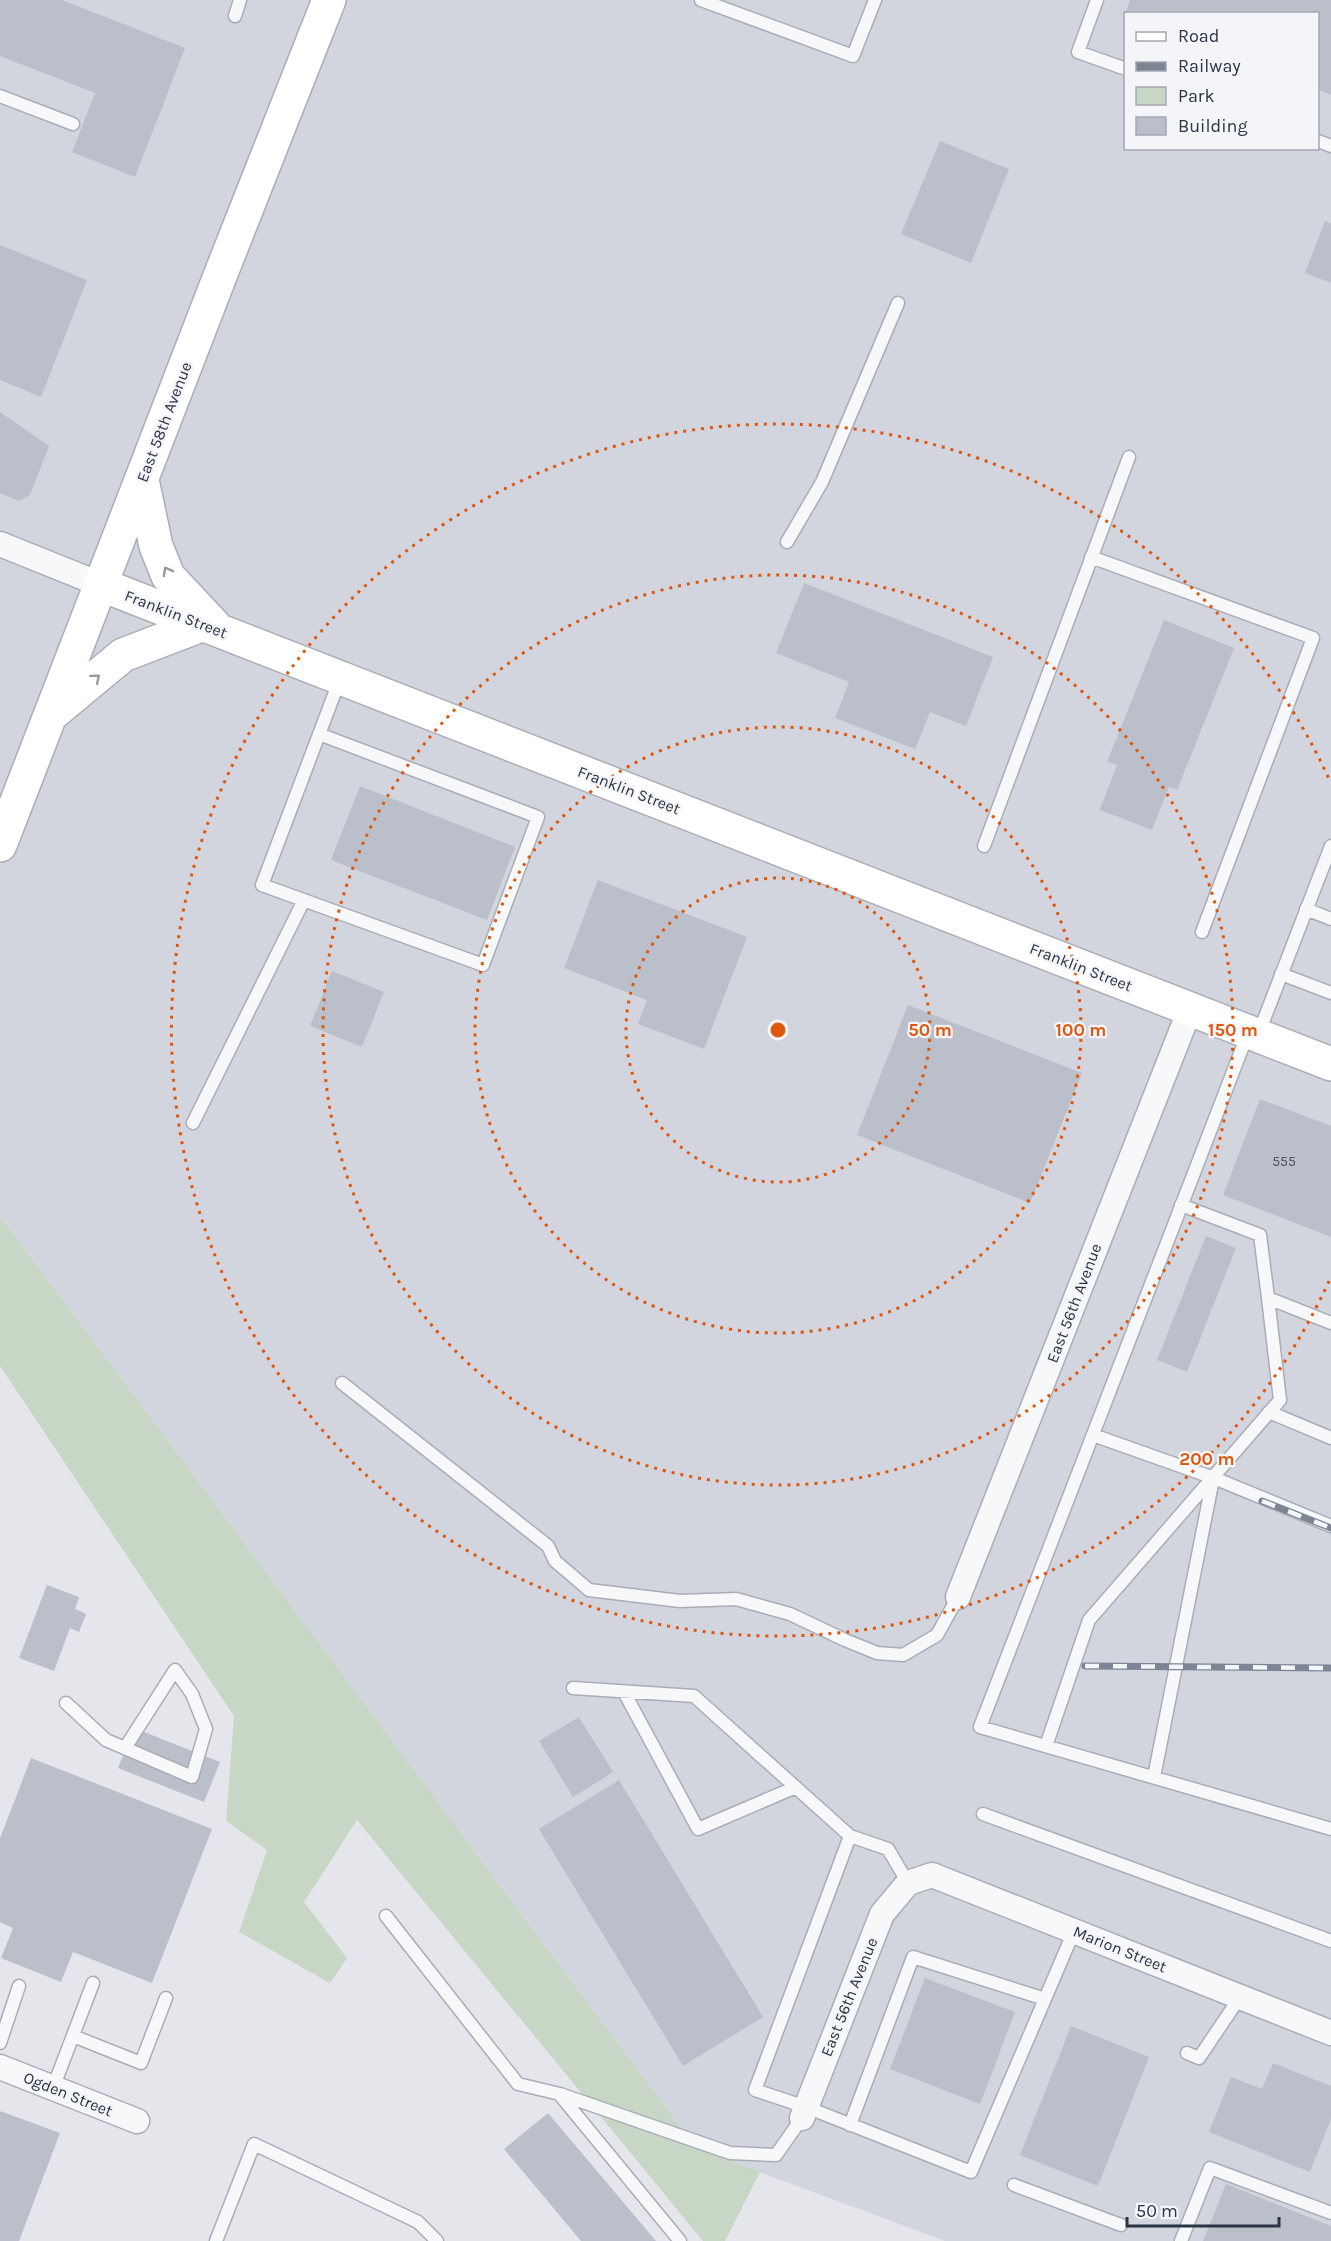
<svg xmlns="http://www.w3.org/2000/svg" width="1331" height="2241" viewBox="0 0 1331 2241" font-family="Karla,sans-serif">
  <rect width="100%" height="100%" fill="#e4e6ec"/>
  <path fill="#d2d5de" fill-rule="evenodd" d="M0,0H1331V2241H945L697,2149L0,1216ZM1126,14H1318V148H1126Z"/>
  <path fill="#c8d6c5" d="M0,1216L697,2149L760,2172L725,2241H703L357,1820L304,1902L347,1958L330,1983L239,1932L267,1850L226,1821L234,1716L0,1366Z"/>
  <path fill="#bbbfc9" d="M0,0H62L185,48L135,177L72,152L95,93L0,56Z
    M1130,0H1331V95L1318,90V14H1125Z
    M940,141L1009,169L971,263L901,234Z
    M1325,221L1331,224V283L1305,273Z
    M0,245L87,280L41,397L0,380Z
    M0,412L49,446L30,495L19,501L0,493Z
    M804,583L993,657L966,726L930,712L915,749L835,718L849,682L776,653Z
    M1164,620L1234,648L1177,790L1169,787L1152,830L1100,810L1117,765L1107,762Z
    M360,786L515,847L487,920L331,860Z
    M598,880L747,937L704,1049L638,1024L647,1000L564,968Z
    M332,971L384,992L362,1047L310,1026Z
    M908,1005L1082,1073L1030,1203L857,1135Z
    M1260,1099L1331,1126V1237L1223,1195Z
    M1206,1236L1236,1248L1187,1372L1157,1360Z
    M47,1585L79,1597L75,1609L86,1614L79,1632L70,1628L54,1671L19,1658Z
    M579,1717L613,1772L573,1797L539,1741Z
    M134,1728L220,1762L204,1802L118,1768Z
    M31,1758L212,1829L152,1983L73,1952L61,1982L1,1958L13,1928L0,1922V1838Z
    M619,1780L763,2017L683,2066L539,1829Z
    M925,1978L1015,2012L980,2104L890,2069Z
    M1071,2026L1149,2057L1098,2186L1020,2155Z
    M1273,2063L1331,2086V2119L1310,2172L1209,2132L1231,2077L1262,2089Z
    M0,2111L60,2133L19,2241H0Z
    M548,2113L656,2241H581L504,2149Z
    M1226,2184L1331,2226V2241H1203Z"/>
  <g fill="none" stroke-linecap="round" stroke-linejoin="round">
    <defs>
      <path id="lane" d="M701,0L853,56L875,0
        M1097,0L1078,52L1126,69
        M235,16L240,0
        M0,96L73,124
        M1318,141L1331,146
        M787,542L822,482L898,303
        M1091,557L1313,638L1202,932
        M319,734L538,817L483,965L262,885L340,679
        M984,846L1129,457
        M1306,909L1331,919
        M1281,974L1331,993
        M1248,1033L980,1727L1331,1829
        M1258,1035L1331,846
        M193,1123L304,900
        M1181,1205L1260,1235L1268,1298L1331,1323
        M342,1383L548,1546L555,1561L589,1590L680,1601L736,1599L790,1614L845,1640L877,1653L903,1655L937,1635L958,1597
        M1269,1412L1331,1438
        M1093,1435L1214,1478L1331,1526
        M573,1688L694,1696L850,1836
        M624,1692L698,1829L796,1787
        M66,1703L106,1740L192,1777L206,1729L192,1694L175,1670L125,1748
        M1046,1746L1089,1620L1280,1400L1268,1298
        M1154,1777L1213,1479
        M983,1814L1331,1941
        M908,1883L888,1849L850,1836L755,2090L806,2107L971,2172L1074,1931
        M386,1916L518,2084L560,2094L730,2153L776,2155L802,2118
        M73,2036L141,2063L166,1998
        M0,2043L19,1986
        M1187,2053L1199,2058L1240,1997
        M53,2088L93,1983
        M560,2095L680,2241
        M850,2125L913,1957L1045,1999
        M1014,2185L1121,2225
        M216,2241L254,2144L418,2222L437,2241
        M1181,2241L1210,2168L1331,2213"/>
      <path id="street" d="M0,544L102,585
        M958,1597L1190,1009
        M0,2067L137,2121
        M802,2118L882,1914L908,1883L932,1875L1331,2033"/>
      <path id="secondary" d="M142,480L156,546L168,576L214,625
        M102,585L1331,1064
        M52,714L123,655L204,624
        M0,845L220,276L329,0"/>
    </defs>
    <use href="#lane" stroke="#a9adb6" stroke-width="15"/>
    <use href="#street" stroke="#a9adb6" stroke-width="27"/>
    <use href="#secondary" stroke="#a9adb6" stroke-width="36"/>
    <use href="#lane" stroke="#f7f8fa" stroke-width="12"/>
    <use href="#street" stroke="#f7f8fa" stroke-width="24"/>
    <use href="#secondary" stroke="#fff" stroke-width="33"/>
    <defs>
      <path id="rail" d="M1262,1501L1331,1528
        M1085,1666L1331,1668"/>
    </defs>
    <use href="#rail" stroke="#7d8595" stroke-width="7"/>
    <use href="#rail" stroke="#f4f5f9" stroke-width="4.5" stroke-dasharray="14" stroke-linecap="butt"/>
  </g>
  <defs><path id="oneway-chevron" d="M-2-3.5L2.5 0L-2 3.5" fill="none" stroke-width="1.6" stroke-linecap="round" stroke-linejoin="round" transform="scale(1.5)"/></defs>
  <g stroke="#9599a2">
    <use href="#oneway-chevron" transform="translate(167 571) rotate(-118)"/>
    <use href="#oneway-chevron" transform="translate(96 678) rotate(-40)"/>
  </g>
  <g fill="none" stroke="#df570f" stroke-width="3" stroke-dasharray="3 6">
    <circle cx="778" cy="1030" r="152"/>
    <circle cx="778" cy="1030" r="303"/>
    <circle cx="778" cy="1030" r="455"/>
    <path d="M1329 1281A606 606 0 1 1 1329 779"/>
  </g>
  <g text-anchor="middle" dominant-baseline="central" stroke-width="4.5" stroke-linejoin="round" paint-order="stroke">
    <g font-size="14" fill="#4f5665">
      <text x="1284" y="1161">555</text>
    </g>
    <g font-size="16" fill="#2b3344" stroke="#f4f5f9">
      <text transform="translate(164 422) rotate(-69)">East 58th Avenue</text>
      <text transform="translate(176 614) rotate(21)">Franklin Street</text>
      <text transform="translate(629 790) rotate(21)">Franklin Street</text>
      <text transform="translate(1081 967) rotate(21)">Franklin Street</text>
      <text transform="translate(1074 1303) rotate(-69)">East 56th Avenue</text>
      <text transform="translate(1120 1949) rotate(22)">Marion Street</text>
      <text transform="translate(849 1997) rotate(-68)">East 56th Avenue</text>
      <text transform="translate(68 2094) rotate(22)">Ogden Street</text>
    </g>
  </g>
  <circle cx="778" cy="1030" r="9" fill="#df570f" stroke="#f4f5f9" stroke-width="3"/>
  <g font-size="18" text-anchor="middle" font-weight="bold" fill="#df570f" stroke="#f4f5f9" stroke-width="4.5" stroke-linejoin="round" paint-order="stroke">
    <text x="930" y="1036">50 m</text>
    <text x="1081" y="1036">100 m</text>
    <text x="1233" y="1036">150 m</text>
    <text x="1207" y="1465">200 m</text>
  </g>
  <rect x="1124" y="12" width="195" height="138" fill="#f4f5f9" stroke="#a4a7b1" stroke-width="1.5"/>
  <rect x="1136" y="32" width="30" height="9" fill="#ffffff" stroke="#a4a7b1" stroke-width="1.5"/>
  <text x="1178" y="42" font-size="18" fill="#2b3344">Road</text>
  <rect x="1136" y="62" width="30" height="9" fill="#7d8595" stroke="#a4a7b1" stroke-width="1.5"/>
  <text x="1178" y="72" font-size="18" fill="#2b3344">Railway</text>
  <rect x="1136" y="87" width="30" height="18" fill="#c8d6c5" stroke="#a4a7b1" stroke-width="1.5"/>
  <text x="1178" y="102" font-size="18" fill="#2b3344">Park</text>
  <rect x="1136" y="117" width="30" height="18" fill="#bbbfc9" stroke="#a4a7b1" stroke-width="1.5"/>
  <text x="1178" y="132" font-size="18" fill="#2b3344">Building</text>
  <path d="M1127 2217v9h152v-9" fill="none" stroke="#2b3344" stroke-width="3"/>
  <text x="1136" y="2217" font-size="18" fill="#2b3344" stroke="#f4f5f9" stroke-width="4.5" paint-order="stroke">50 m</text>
</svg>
